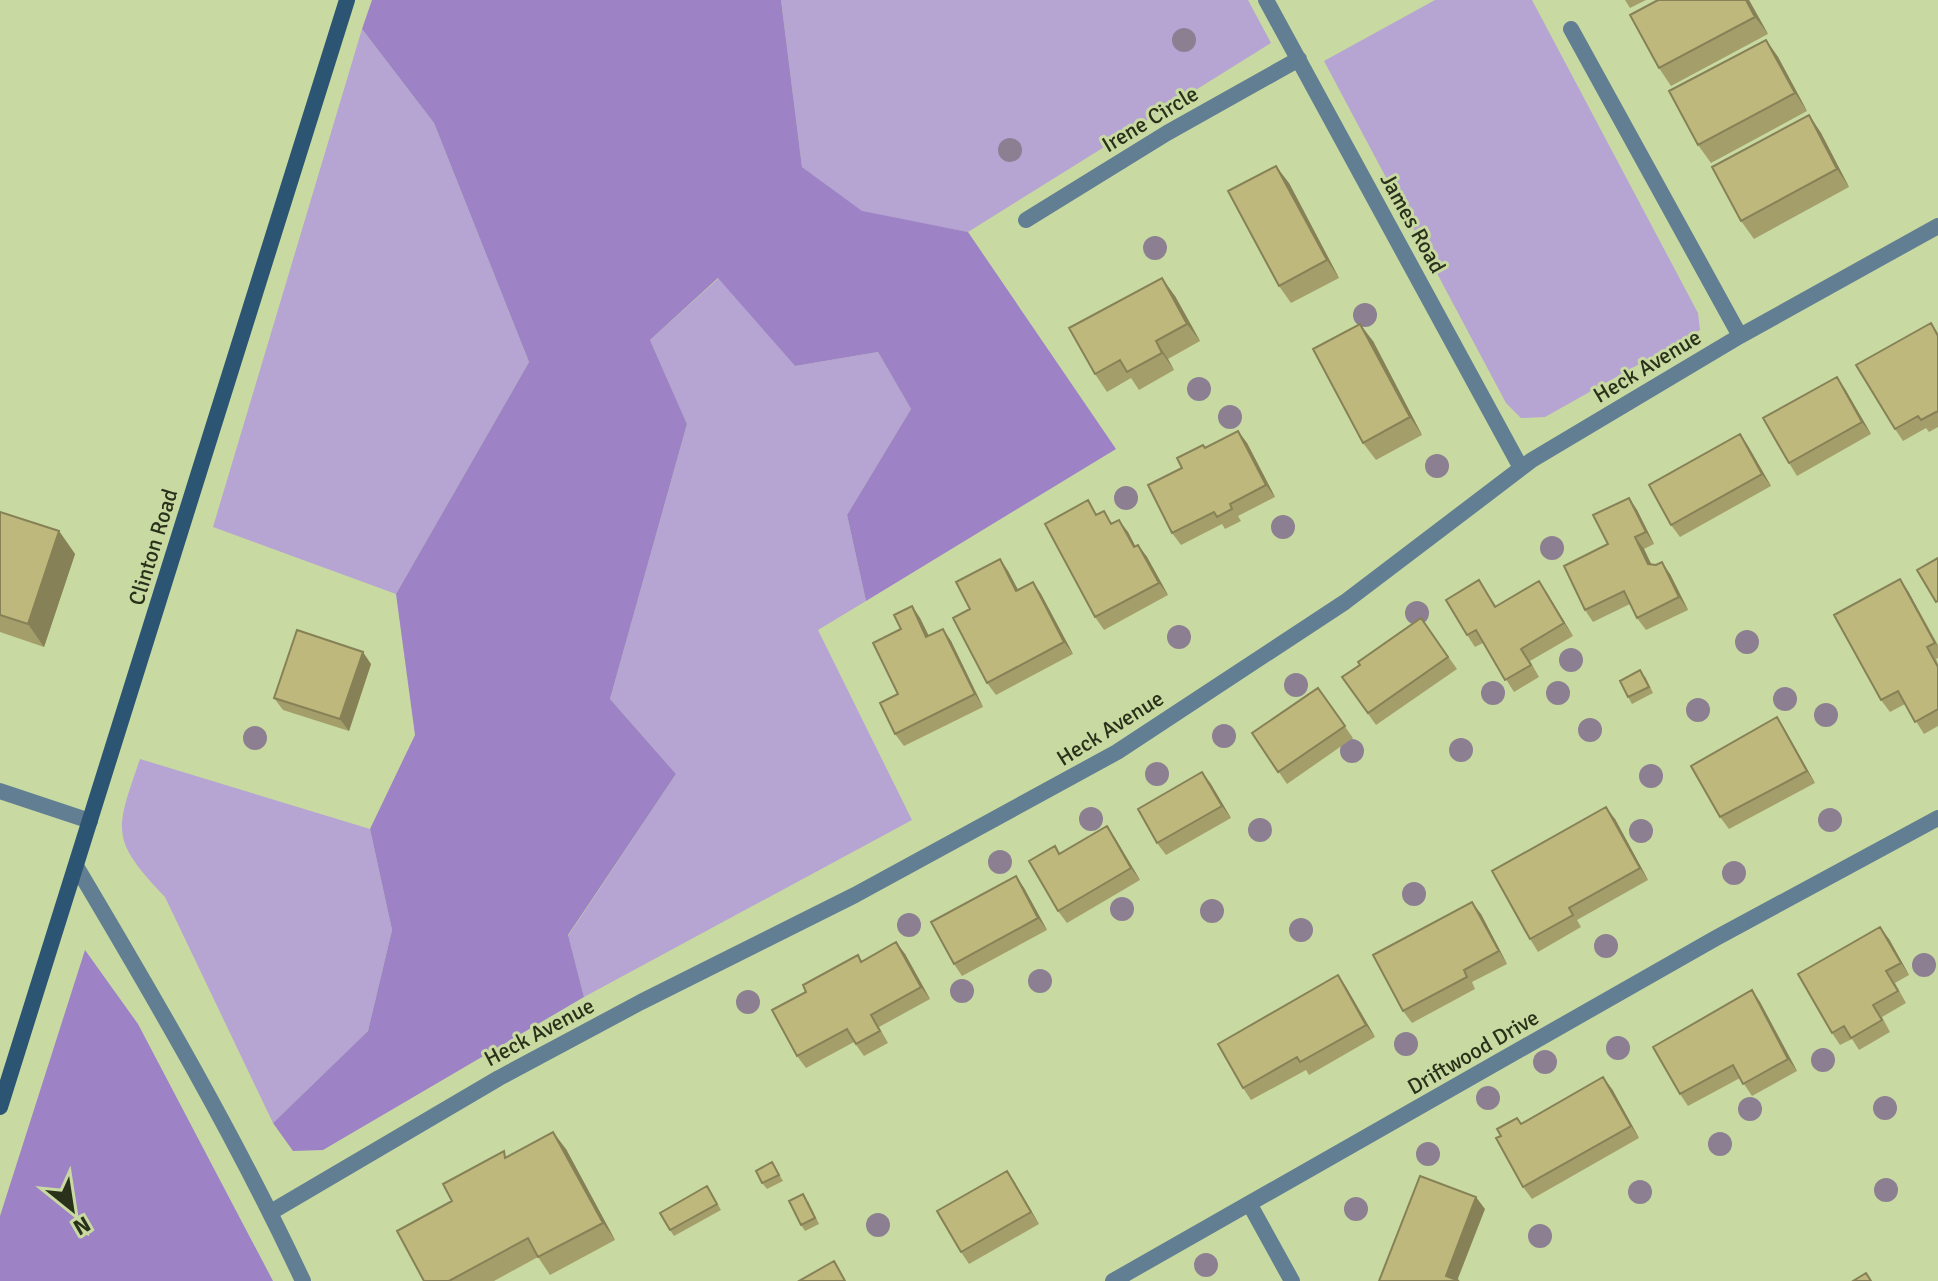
<svg xmlns="http://www.w3.org/2000/svg" width="1938" height="1281" viewBox="0 0 1938 1281" font-family="Signika,sans-serif">
  <rect width="100%" height="100%" fill="#c8daa1"/>
  <path fill="#b6a4d3" d="M781,0H1248L1271,43L968,232L862,212L802,167Z
    M1435,0H1532L1698,313L1700,330L1545,417L1521,418L1506,403L1324,61Z
    M362,29L434,123L529,362L396,594L213,527Z
    M719,278L795,366L878,352L911,409L847,515L866,601L818,630L912,820L584,997L568,936L676,774L610,699L687,424L650,340Z
    M140,759L370,829L392,930L368,1031L273,1123L165,897C110,839 115,832 140,759Z"/>
  <path fill="#9d82c6" d="M372,0H781L802,167L862,211L968,232L1116,449L866,601L847,515L911,409L878,352L795,366L718,278L650,340L687,424L610,699L676,774L568,935L584,997L323,1150L293,1151L273,1123L368,1031L392,930L370,829L415,735L396,594L529,362L434,123L362,29Z
    M85,950L138,1024L273,1281H0V1216Z"/>
  <g fill="none" stroke-linecap="round" stroke-linejoin="round">
    <path stroke="#627e93" stroke-width="16" d="M1266,0L1521,468
      M1571,29L1740,336
      M1026,220L1167,133L1299,59
      M0,791L90,821
      M76,866C158,1004 235,1136 303,1281
      M1250,1205L1292,1281
      M271,1212L499,1078L641,1002L855,895L1117,752L1345,602L1532,460L1740,336L1938,226
      M1113,1281L1716,938L1938,818"/>
    <path stroke="#2b5573" stroke-width="16" d="M0,1107L347,0"/>
  </g>
  <g fill="#8c7f92">
    <circle cx="1184" cy="40" r="12"/>
    <circle cx="1010" cy="150" r="12"/>
    <circle cx="1155" cy="248" r="12"/>
    <circle cx="1365" cy="315" r="12"/>
    <circle cx="1199" cy="389" r="12"/>
    <circle cx="1230" cy="417" r="12"/>
    <circle cx="1437" cy="466" r="12"/>
    <circle cx="1126" cy="498" r="12"/>
    <circle cx="1283" cy="527" r="12"/>
    <circle cx="1552" cy="548" r="12"/>
    <circle cx="1417" cy="613" r="12"/>
    <circle cx="1179" cy="637" r="12"/>
    <circle cx="1747" cy="642" r="12"/>
    <circle cx="1571" cy="660" r="12"/>
    <circle cx="1296" cy="685" r="12"/>
    <circle cx="1493" cy="693" r="12"/>
    <circle cx="1558" cy="693" r="12"/>
    <circle cx="1785" cy="699" r="12"/>
    <circle cx="1698" cy="710" r="12"/>
    <circle cx="1826" cy="715" r="12"/>
    <circle cx="1590" cy="730" r="12"/>
    <circle cx="1224" cy="736" r="12"/>
    <circle cx="255" cy="738" r="12"/>
    <circle cx="1461" cy="750" r="12"/>
    <circle cx="1352" cy="751" r="12"/>
    <circle cx="1157" cy="774" r="12"/>
    <circle cx="1651" cy="776" r="12"/>
    <circle cx="1091" cy="819" r="12"/>
    <circle cx="1830" cy="820" r="12"/>
    <circle cx="1260" cy="830" r="12"/>
    <circle cx="1641" cy="831" r="12"/>
    <circle cx="1000" cy="862" r="12"/>
    <circle cx="1734" cy="873" r="12"/>
    <circle cx="1414" cy="894" r="12"/>
    <circle cx="1122" cy="909" r="12"/>
    <circle cx="1212" cy="911" r="12"/>
    <circle cx="909" cy="925" r="12"/>
    <circle cx="1301" cy="930" r="12"/>
    <circle cx="1606" cy="946" r="12"/>
    <circle cx="1924" cy="965" r="12"/>
    <circle cx="1040" cy="981" r="12"/>
    <circle cx="962" cy="991" r="12"/>
    <circle cx="748" cy="1002" r="12"/>
    <circle cx="1406" cy="1044" r="12"/>
    <circle cx="1618" cy="1048" r="12"/>
    <circle cx="1823" cy="1060" r="12"/>
    <circle cx="1545" cy="1062" r="12"/>
    <circle cx="1488" cy="1098" r="12"/>
    <circle cx="1885" cy="1108" r="12"/>
    <circle cx="1750" cy="1109" r="12"/>
    <circle cx="1720" cy="1144" r="12"/>
    <circle cx="1428" cy="1154" r="12"/>
    <circle cx="1886" cy="1190" r="12"/>
    <circle cx="1640" cy="1192" r="12"/>
    <circle cx="1356" cy="1209" r="12"/>
    <circle cx="878" cy="1225" r="12"/>
    <circle cx="1540" cy="1236" r="12"/>
    <circle cx="1206" cy="1265" r="12"/>
  </g>
  <path fill="#a49e6b" d="M1625,0H1646L1630,8Z
    M1749,0L1768,34L1671,86L1659,68Z
    M1766,40L1778,57L1807,111L1711,163L1698,145Z
    M1809,115L1821,133L1849,187L1754,239L1741,221Z
    M1289,183L1339,278L1291,303L1279,286Z
    M1175,296L1200,341L1168,359L1174,370L1139,390L1131,378L1107,392L1095,374Z
    M1931,323L1938,333V427L1929,432L1926,428L1903,441L1895,429Z
    M1373,341L1422,435L1376,460L1363,443Z
    M1845,389L1871,434L1797,476L1789,463Z
    M1238,431L1247,443L1275,497L1238,516L1241,521L1225,529L1222,524L1181,545L1172,533L1182,468L1205,448Z
    M1740,434L1748,446L1771,486L1680,537L1671,525Z
    M1629,498L1637,510L1654,544L1644,549L1651,564L1670,574L1688,610L1646,630L1637,618L1630,604L1593,622L1585,610L1608,544Z
    M0,512L59,531L75,554L44,647L0,632Z
    M1097,515L1128,532L1135,546L1138,545L1147,557L1168,595L1104,630L1095,617Z
    M1000,559L1008,571L1018,590L1033,582L1041,594L1073,654L996,695L987,683L970,609Z
    M1479,580L1496,606L1539,581L1573,636L1530,661L1539,677L1514,692L1483,643L1475,647L1467,635Z
    M1908,591L1938,645V658L1936,659L1938,664V726L1924,734L1905,704L1890,712L1881,700Z
    M912,606L920,618L929,636L943,629L951,641L983,707L904,746L895,734L901,629Z
    M1421,618L1457,669L1376,725L1342,677Z
    M371,664L349,731L283,710L274,698Z
    M1645,676L1653,693L1632,704L1628,697Z
    M1318,688L1353,738L1287,784L1252,733Z
    M1777,717L1785,730L1815,783L1729,829L1720,817Z
    M1202,772L1231,818L1166,855L1157,843Z
    M1615,819L1648,880L1577,920L1581,927L1538,952L1530,939Z
    M1115,838L1140,880L1067,923L1058,911L1055,846L1060,854Z
    M1016,876L1024,888L1047,930L962,976L954,964Z
    M1481,914L1507,964L1472,982L1475,989L1412,1023L1403,1011Z
    M1889,939L1909,975L1895,983L1906,1003L1882,1017L1890,1032L1859,1050L1852,1039L1840,1045L1832,1033Z
    M896,942L905,954L930,999L879,1027L888,1043L864,1056L854,1042L806,1068L797,1056L862,961Z
    M1338,975L1346,987L1375,1037L1309,1075L1306,1070L1251,1100L1243,1088Z
    M1752,990L1760,1002L1797,1071L1752,1096L1740,1078L1688,1106L1680,1094Z
    M1612,1089L1639,1138L1532,1199L1523,1187L1501,1136L1521,1124Z
    M566,1149L615,1240L550,1275L538,1257L494,1281H424L507,1156Z
    M772,1162L783,1181L767,1189L762,1183Z
    M1015,1183L1039,1224L969,1264L961,1252Z
    M711,1192L721,1210L674,1236L670,1230Z
    M808,1201L819,1224L805,1231L801,1225Z"/>
  <path fill="#868157" d="M1746,0H1749L1768,34L1755,17Z
    M1766,40L1778,57L1807,111L1795,93Z
    M1809,115L1821,133L1849,187L1837,169Z
    M1276,166L1289,183L1339,278L1327,260Z
    M1162,278L1175,296L1200,341L1187,324Z
    M1360,324L1373,341L1422,435L1410,417Z
    M1156,341L1168,359L1174,370L1162,353Z
    M1837,377L1845,389L1871,434L1862,422Z
    M1238,431L1247,443L1275,497L1266,485Z
    M1740,434L1748,446L1771,486L1762,474Z
    M1629,498L1637,510L1654,544L1646,532Z
    M1119,520L1128,532L1142,559L1134,547Z
    M59,531L75,554L44,647L28,624Z
    M1635,537L1644,549L1657,576L1648,564Z
    M1138,545L1147,557L1168,595L1159,583Z
    M1000,559L1008,571L1025,603L1016,591Z
    M1662,562L1670,574L1688,610L1679,597Z
    M1900,579L1908,591L1938,647L1935,643Z
    M1539,581L1547,593L1573,636L1564,623Z
    M1033,582L1041,594L1073,654L1064,642Z
    M912,606L920,618L935,649L926,637Z
    M943,629L951,641L983,707L975,694Z
    M363,652L371,664L349,731L340,719Z
    M1777,717L1785,730L1815,783L1807,771Z
    M1202,772L1211,784L1231,818L1222,806Z
    M1606,807L1615,819L1648,880L1640,868Z
    M1107,826L1115,838L1140,880L1131,868Z
    M1016,876L1024,888L1047,930L1038,918Z
    M1472,902L1481,914L1507,964L1499,951Z
    M1880,927L1889,939L1909,975L1901,963Z
    M896,942L905,954L930,999L921,987Z
    M1338,975L1346,987L1375,1037L1366,1025Z
    M1752,990L1760,1002L1797,1071L1788,1059Z
    M1603,1077L1612,1089L1639,1138L1631,1126Z
    M553,1132L566,1149L615,1240L603,1223Z
    M1007,1171L1015,1183L1039,1224L1031,1212Z
    M1476,1197L1485,1209L1457,1281L1446,1276Z"/>
  <path fill="#bfb87c" stroke="#868157" stroke-width="2" d="M1658,0H1746L1755,17L1659,68L1630,15Z
    M1766,40L1795,93L1698,145L1669,91Z
    M1809,115L1837,169L1741,221L1712,167Z
    M1276,166L1327,260L1279,286L1228,191Z
    M1162,278L1187,324L1156,341L1162,353L1127,372L1120,360L1095,374L1069,328Z
    M1931,323L1938,336V411L1921,420L1918,416L1895,429L1856,365Z
    M1360,324L1410,417L1363,443L1313,349Z
    M1837,377L1862,422L1789,463L1763,418Z
    M1238,431L1266,485L1230,504L1232,509L1217,517L1214,512L1172,533L1148,485L1182,468L1177,458L1203,445L1205,448Z
    M1740,434L1762,474L1671,525L1649,485Z
    M1629,498L1646,532L1635,537L1648,564L1656,565L1662,562L1679,597L1637,618L1624,591L1585,610L1564,566L1608,544L1593,515Z
    M1088,500L1096,515L1104,511L1111,524L1119,520L1134,547L1138,545L1159,583L1095,617L1045,524Z
    M0,512L59,531L28,624L0,615Z
    M1938,558V601L1936,602L1917,570Z
    M1000,559L1016,591L1033,582L1064,642L987,683L953,618L970,609L956,582Z
    M1900,579L1935,643L1927,647L1938,667V709L1915,722L1898,691L1881,700L1834,615Z
    M1479,580L1495,607L1539,581L1564,623L1521,649L1531,665L1505,680L1476,630L1467,635L1446,600Z
    M912,606L926,637L943,629L975,694L895,734L880,703L898,694L873,643L901,629L894,615Z
    M1421,618L1448,657L1368,713L1342,677L1360,665L1358,662Z
    M297,630L363,652L340,719L274,698Z
    M1640,670L1649,687L1628,697L1620,681Z
    M1318,688L1345,726L1278,772L1252,733Z
    M1777,717L1807,771L1720,817L1691,766Z
    M1202,772L1222,806L1157,843L1138,809Z
    M1606,807L1640,868L1569,908L1573,915L1530,939L1492,871Z
    M1107,826L1131,868L1058,911L1029,861L1055,846L1059,854Z
    M1016,876L1038,918L954,964L931,922Z
    M1472,902L1499,951L1464,970L1467,977L1403,1011L1373,955Z
    M1880,927L1901,963L1886,971L1898,991L1873,1005L1882,1020L1851,1038L1844,1026L1832,1033L1798,974Z
    M896,942L921,987L871,1015L880,1031L856,1044L847,1029L797,1056L772,1010L806,992L803,985L858,955L861,962Z
    M1338,975L1366,1025L1300,1062L1297,1057L1243,1088L1218,1044Z
    M1752,990L1788,1059L1743,1084L1733,1065L1680,1094L1653,1047Z
    M1603,1077L1631,1126L1523,1187L1496,1138L1501,1136L1497,1129L1517,1118L1521,1124Z
    M553,1132L603,1223L538,1257L528,1238L449,1281H424L397,1231L452,1201L443,1184L504,1151L505,1158Z
    M772,1162L779,1175L762,1183L756,1171Z
    M1007,1171L1031,1212L961,1252L937,1211Z
    M1420,1176L1476,1197L1446,1276L1459,1281H1379Z
    M707,1186L717,1204L670,1230L660,1213Z
    M803,1194L815,1218L801,1225L789,1201Z
    M834,1261L845,1281H799Z
    M1866,1273L1871,1281H1853Z"/>
  <g text-anchor="middle" dominant-baseline="central" stroke-width="6" stroke-linejoin="round" paint-order="stroke">
    <g font-size="22" fill="#2a311a" stroke="#c8daa1">
      <text transform="translate(1150 119) rotate(-31)">Irene Circle</text>
      <text transform="translate(1413 223) rotate(61)">James Road</text>
      <text transform="translate(1647 366) rotate(-31)">Heck Avenue</text>
      <text transform="translate(153 547) rotate(-73)">Clinton Road</text>
      <text transform="translate(1110 728) rotate(-32)">Heck Avenue</text>
      <text transform="translate(539 1032) rotate(-28)">Heck Avenue</text>
      <text transform="translate(1473 1052) rotate(-30)">Driftwood Drive</text>
    </g>
  </g>
  <g transform="translate(72 1209) rotate(150)" stroke="#c8daa1" stroke-width="6" paint-order="stroke">
  <path d="M0-6L14 30L0 20L-14 30Z" fill="#2a311a"/>
  <text y="-12" font-size="22" font-weight="bold" text-anchor="middle" fill="#2a311a">N</text>
  </g>
</svg>
